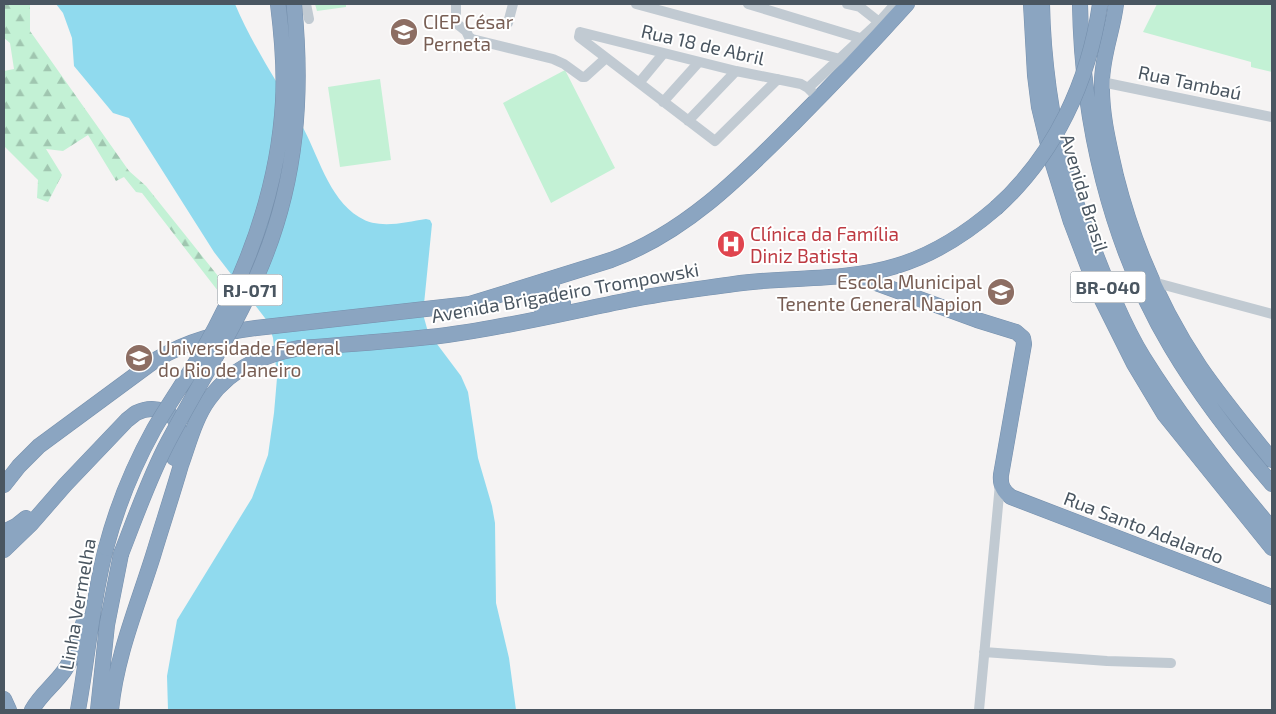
<svg xmlns="http://www.w3.org/2000/svg" width="1276" height="714" viewBox="0 0 1276 714" font-family="'Exo 2',sans-serif">
  <defs>
    <pattern id="forest-firs" width="22" height="20" patternUnits="userSpaceOnUse" patternTransform="scale(1.25)"><rect width="22" height="20" fill="#c3f1d5"/><path d="M5 1l3.5 6h-7zM16 11l3.5 6h-7z" fill="#a0c6b0"/></pattern>
  </defs>
  <rect width="100%" height="100%" fill="#f5f3f3"/>
  <path fill="url(#forest-firs)" d="M4,4H30V31L129,171L146,186L218,276L224,293L218,291L142,193L136,192L124,177L116,181L88,135L63,151L46,149L62,175L48,202L37,198L38,180L4,146V71L14,69L10,43L4,38Z"/>
  <path fill="#c3f1d5" d="M315,4H346V7L317,11Z
    M1157,4H1272V72L1251,67V62L1143,32Z
    M565,70L615,168L551,203L503,103Z
    M380,79L391,160L340,167L328,87Z"/>
  <path fill="#90daee" d="M56,4H235C253,47 279,84 301,124C318,154 328,198 359,217C379,230 405,222 426,219L430,220L432,224L423,314L428,332L461,376L468,392L478,458L492,506L495,523L496,603L509,658L516,710H168L167,676L177,620L252,498L268,455L274,413L277,378L273,338L268,322L214,252L129,118L113,113L74,66L72,38L63,13Z"/>
  <g fill="none" stroke-linecap="round" stroke-linejoin="round">
    <defs>
      <path id="highway" d="M1031,4L1035,75L1039,107L1052,161L1071,222L1097,290L1134,364L1164,414L1272,548
        M1042,4C1043,57 1051,121 1066,172C1074,198 1084,225 1094,250C1108,286 1123,324 1143,357C1181,418 1226,475 1272,529
        M1080,4C1082,122 1110,244 1171,347C1200,396 1235,441 1272,484
        M1116,4C1113,30 1102,56 1102,82C1101,114 1109,145 1116,176C1133,243 1161,309 1200,367C1222,399 1247,429 1272,460
        M854,275L977,320L1016,332L1023,338L1024,344L1001,475C1000,485 1003,491 1011,497L1272,597
        M552,284C545,287 530,292 537,303C539,306 540,306 543,306C550,307 557,304 563,303
        M4,485L19,466L39,446L157,359C190,340 218,333 256,328L470,304L611,260C685,233 740,177 795,122C833,84 871,44 907,4
        M4,532L16,526L26,518
        M4,550L31,524L65,485L127,420C130,418 133,415 136,413C154,404 177,411 179,431C180,441 176,450 174,458
        M4,699L9,710
        M32,710C40,695 54,685 64,671C75,656 78,639 84,621
        M78,710C88,656 92,601 106,548
        M98,710L107,625L121,554
        M111,710C116,657 137,607 153,556C162,526 172,496 181,465C189,443 195,418 209,399C231,368 264,354 300,348C349,344 398,341 447,335C508,327 569,312 629,300C664,293 699,289 734,284C787,276 844,282 896,266C933,255 967,233 996,208"/>
    </defs>
    <use href="#highway" stroke="#7690ad" stroke-width="16"/>
    <path stroke="#c1cad2" stroke-width="10" d="M306,4L309,19
      M456,4V23L466,31L469,37L472,39L553,59L564,64L582,77H585L606,58
      M636,4L840,59L852,64
      M748,4L873,42
      M847,4L860,7L879,22
      M508,23L513,4
      M778,79L715,141L579,37L580,32L736,71L801,84L808,88L818,98
      M1102,82L1272,117
      M639,83L663,54
      M808,88L879,22L895,4
      M663,102L699,62
      M688,121L736,71
      M1153,282L1272,314
      M984,652L1107,661L1171,663
      M979,710L1000,484"/>
    <use href="#highway" stroke="#8ba5c1" stroke-width="15"/>
    <defs>
      <path id="highway-bridge" d="M996,208C1055,155 1089,81 1100,4
        M106,548C117,506 133,467 154,429C169,403 187,378 202,352C246,275 278,191 283,102C285,69 282,36 278,4
        M121,554C136,516 149,478 168,442C199,383 237,326 262,264C297,179 303,95 294,4"/>
    </defs>
    <use href="#highway-bridge" stroke="#7690ad" stroke-width="16" stroke-linecap="butt"/>
    <use href="#highway-bridge" stroke="#8ba5c1" stroke-width="15"/>
  </g>
  <defs>
    <symbol id="school-disc" viewBox="-11 -11 22 22"><circle r="9.5" fill="#8d6e63" stroke="#fff"/><path d="M0-5L7-2L0 1L-7-2ZM-4 1L0 2.5L4 1V4Q0 6-4 4Z" fill="#fff"/></symbol>
    <symbol id="hospital-disc" viewBox="-11 -11 22 22"><circle r="9.5" fill="#e0444e" stroke="#fff"/><path d="M-5-5h3v3.5h4V-5h3V5h-3V1.5h-4V5h-3Z" fill="#fff"/></symbol>
    <symbol id="university-disc" viewBox="-11 -11 22 22"><circle r="9.5" fill="#8d6e63" stroke="#fff"/><path d="M0-5L7-2L0 1L-7-2ZM-4 1L0 2.5L4 1V4Q0 6-4 4Z" fill="#fff"/></symbol>
  </defs>
  <g fill-rule="evenodd">
    <use href="#school-disc" x="388" y="16" width="32" height="32"/>
    <use href="#hospital-disc" x="715" y="228" width="32" height="32"/>
    <use href="#school-disc" x="985" y="276" width="32" height="32"/>
    <use href="#university-disc" x="123" y="342" width="32" height="32"/>
  </g>
  <g text-anchor="middle" dominant-baseline="central" stroke-width="4" stroke-linejoin="round" paint-order="stroke">
    <g fill="#fff" stroke="#808990" stroke-width="1">
      <rect x="1070.5" y="271.5" width="75" height="31" rx="4"/>
      <rect x="217.5" y="274.5" width="65" height="31" rx="4"/>
    </g>
    <g font-size="18" font-weight="bold" fill="#4a5661">
      <text x="1108" y="287">BR-040</text>
      <text x="250" y="290">RJ-071</text>
    </g>
    <g font-size="19" fill="#785e54" stroke="#fff" text-anchor="start">
      <text x="423" y="21">CIEP César<tspan x="423" dy="22">Perneta</tspan></text>
      <text x="982" y="281" text-anchor="end">Escola Municipal<tspan x="982" dy="22">Tenente General Napion</tspan></text>
      <text x="158" y="347">Universidade Federal<tspan x="158" dy="22">do Rio de Janeiro</tspan></text>
    </g>
    <g font-size="19" fill="#4a5661" stroke="#fff">
      <text transform="translate(703 44) rotate(13)">Rua 18 de Abril</text>
      <text transform="translate(1190 82) rotate(12)">Rua Tambaú</text>
      <text transform="translate(1085 193) rotate(73)">Avenida Brasil</text>
      <text transform="translate(565 292) rotate(-10)">Avenida Brigadeiro Trompowski</text>
      <text transform="translate(1144 527) rotate(21)">Rua Santo Adalardo</text>
      <text transform="translate(77 604) rotate(-80)">Linha Vermelha</text>
    </g>
    <g font-size="19" fill="#be3a42" stroke="#fff" text-anchor="start">
      <text x="750" y="233">Clínica da Família<tspan x="750" dy="22">Diniz Batista</tspan></text>
    </g>
  </g>
  <rect width="1276" height="714" fill="none" stroke="#4a5661" stroke-width="10"/>
</svg>
